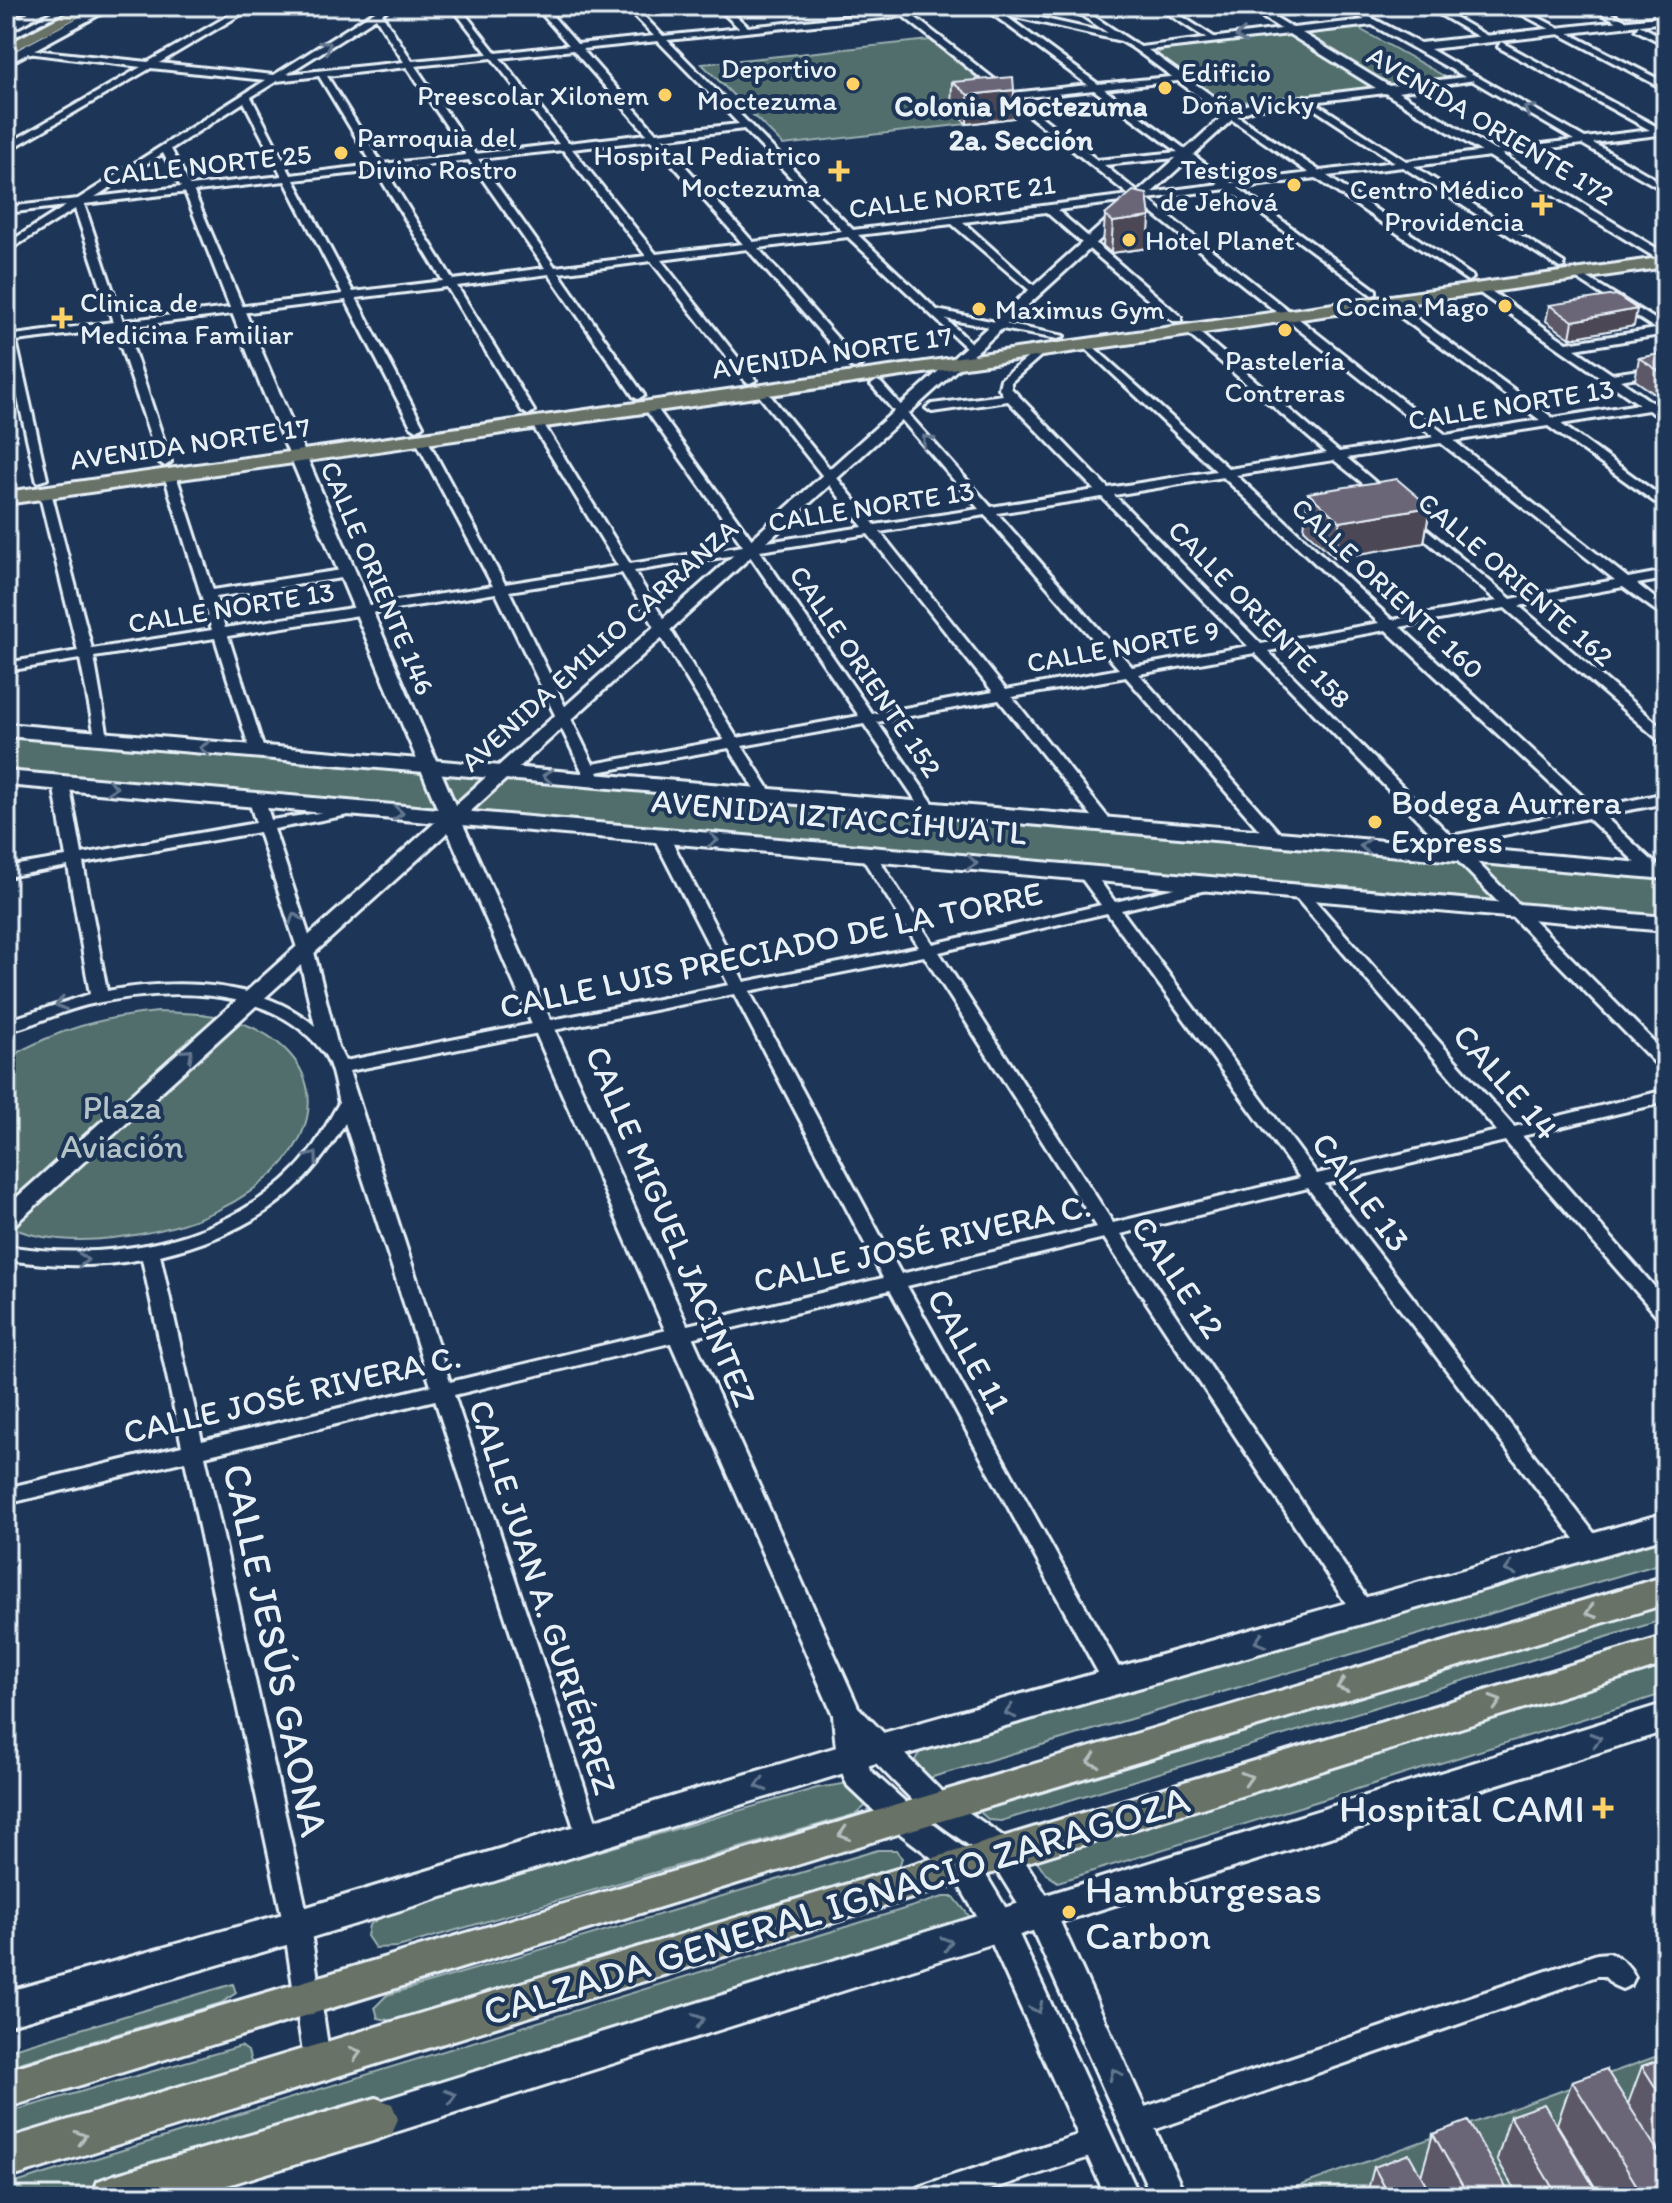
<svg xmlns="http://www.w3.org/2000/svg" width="1672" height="2203" viewBox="0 0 1672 2203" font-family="Itim,sans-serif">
  <rect width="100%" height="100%" fill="#1d3557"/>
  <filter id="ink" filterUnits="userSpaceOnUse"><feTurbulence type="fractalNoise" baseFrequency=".0125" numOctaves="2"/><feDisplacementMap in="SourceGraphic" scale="16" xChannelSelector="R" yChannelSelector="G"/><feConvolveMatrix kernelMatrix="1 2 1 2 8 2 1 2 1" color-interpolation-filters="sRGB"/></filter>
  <g filter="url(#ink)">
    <path fill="#516e6c" stroke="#9cb0b2" stroke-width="2" d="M1356,27L1444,76L1440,79L1250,102L1220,99L1156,55L1163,49Z
      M930,40L1010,104L952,110L967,124L783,145L702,64Z
      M6,734L1666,876V920L6,774Z
      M158,1012C184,1013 211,1013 236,1021C321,1049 333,1125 264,1181C222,1216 167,1232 113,1238C80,1242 37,1241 6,1225V1059C55,1030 102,1017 158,1012Z
      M1666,1532V1562L929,1778L915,1760L921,1750Z
      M1666,1595V1619L1001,1821L989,1820L980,1812L981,1806Z
      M1666,1651V1693L1058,1882L1046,1874L1035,1858Z
      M849,1783L868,1804L856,1814L398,1947L375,1948L367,1936L369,1925L387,1913L817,1788Z
      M878,1850H896L902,1858L899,1867L393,2021L378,2018L375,2007L387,1995Z
      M943,1897H954L973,1921L109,2197H6V2186Z
      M233,1984L236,1993L221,2003L6,2067V2051Z
      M241,2046L248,2051L251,2062L242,2069L6,2140V2113Z
      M1666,2053V2197H1301L1296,2187Z"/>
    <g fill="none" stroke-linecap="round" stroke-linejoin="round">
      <defs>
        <path id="minor" d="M20,6H39L6,14V8Z
          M245,6H255L159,63L274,75L383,6L389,8L382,14L412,61L488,54L451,6H459L496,53L569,45L535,6H544L577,44L654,36L625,6H634L663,36L739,28L716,6H725L748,27L898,11L892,6H901L907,10L977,6L912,15L1012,93L1088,85L987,10V6L1108,33L1068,6H1078L1142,48L1138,51L1121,41L1003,14L1098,84L1180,76L1177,81L1104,89L1231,183L1309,173L1228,117L1231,112L1320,171L1395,162L1302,101L1305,96L1406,161L1574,140L1473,81L1476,76L1585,138L1650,130L1498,47L1501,42L1661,129L1666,128V134L1593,143L1666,185V192L1582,144L1414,166L1564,263V267L1560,268L1403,167L1327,176L1472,276L1473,278L1468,281L1316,178L1238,188L1376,290V294L1372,295L1227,189L1147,199L1446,435L1540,420L1383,304V300H1391L1553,418L1639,404L1477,291V287H1485L1567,343L1656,329L1574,277L1573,275L1578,272L1666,326V334L1575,349L1612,374L1666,366V372L1620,380L1666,412V421L1648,410L1561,424L1666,500V510L1548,426L1454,441L1628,578L1666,571V579L1637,584L1666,607V618L1623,587L1519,606L1666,731V743L1661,742L1505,608L1400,627L1595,808L1666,793V803L1603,815L1660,868L1662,871L1654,876L1648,874L1588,818L1459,844L1666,1054V1069L1660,1068L1255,653L1139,674L1281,835L1283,838L1275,843L1269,841L1126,677L1012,697L1110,820L1113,823L1110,826H1100L999,700L877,722L937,809L929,814L924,812L864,724L742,746L773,795L765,800L760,798L729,748L597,772L600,778L597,781H587L496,593L228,636L265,753L258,757L251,753L215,638L94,657L108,738L106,741H96L80,659L6,671V663L78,651L39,492L45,488L51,492L92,649L212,630L164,475L170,471L176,475L213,590L348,569L355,573L348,577L216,597L225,628L493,586L415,439L421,435L427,439L505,584L618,566L531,423L537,419L543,423L630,564L743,546L643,406L649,402L653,403L755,544L863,527L757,393L755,391L761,387L765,389L875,525L979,509L873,387L871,385L877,381L881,383L991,507L1095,490L1008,401L932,412L926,408L932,404L1003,395L999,388L1001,379L1040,348L1046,351L1044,353L1011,382V388L1108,488L1216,471L1083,346V342L1087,341L1229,469L1327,453L1186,332V328H1194L1339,452L1434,437L1136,200L1057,210L1181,317V321H1173L1046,212L963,222L1039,290V294L1035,295L952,224L858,235L937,310L1064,336L1058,339L946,319L974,346L976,348L970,351L848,237L758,248L859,363L861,365L855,368L851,367L747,249L661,260L754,378L756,380L750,383L746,382L651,261L559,273L644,395L638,399L634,397L549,274L457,286L534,411L528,415L522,411L447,287L356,298L423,426L417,430L411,426L346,300L126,327L171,462L165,466L159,462L115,329L16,341L47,479L37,482L6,346V317L12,320L15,335L113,322L75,209L6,252V244L66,206L6,213V207L78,199L266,80L151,68L6,152V145L141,67L19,52L23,49L148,62ZM903,16L1129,195L853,230L667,40ZM376,18L404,62L287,74ZM658,41L739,124L656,133L582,49ZM573,50L647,134L568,143L500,58ZM492,58L559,144L475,154L415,66ZM407,67L466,155L382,164L327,76ZM319,76L373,165L291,175L251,97L277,81ZM1094,90L1178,152L1097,160L1018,98ZM244,102L282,176L190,186L171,149ZM744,129L842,231L753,242L661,139ZM651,140L743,244L656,254L572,149ZM563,150L646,256L555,267L478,159ZM163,153L181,187L95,197ZM1185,157L1220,184L1140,194L1104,165ZM469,160L545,268L453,280L385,170ZM376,171L443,281L353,292L294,180ZM285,181L343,294L123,321L84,204ZM1441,443L1615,580L1511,599L1407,513L1402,514V520L1497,601L1392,620L1236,475L1334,460L1385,501L1391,497L1389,494L1347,458ZM1223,477L1379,623L1261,644L1114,495ZM1102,497L1248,646L1132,667L997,513ZM985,515L1119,669L1006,690L880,532ZM868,534L993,692L872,714L760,551ZM748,553L859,716L737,738L634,571ZM622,573L724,740L593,764L509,591ZM1386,630L1580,811L1451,836L1268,651Z
          M1156,6H1166L1217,39L1210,41Z
          M1343,6H1353L1378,22L1371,24Z
          M1425,6H1435L1491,38L1484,40Z
          M1506,6H1516L1666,83V90Z
          M1588,6H1598L1630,23L1623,25Z
          M1639,25L1666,39V45L1636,30Z
          M61,778L69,783L82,854L256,823L249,801L257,796L265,801L271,820L359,807L362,810L359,813L274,829L313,948L338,1047L345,1061L729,985L653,836L661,831L669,836L744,982L919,947L859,853L867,848L873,850L933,944L1101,905L1077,872L1085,867L1091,869L1115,902L1213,879L1219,881L1221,884L1219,887L1121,910L1317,1174L1497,1131L1291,892L1293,889H1305L1514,1127L1666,1090V1102L1522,1136L1666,1300V1320L1659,1318L1505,1141L1325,1184L1604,1546L1601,1552L1593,1554L1585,1552L1308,1188L1121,1234L1371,1605L1374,1611L1371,1617L1363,1620L1355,1617L1104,1238L907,1286L1127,1682L1123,1689L1115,1691L1107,1689L890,1290L454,1395L601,1837L598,1844L589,1847L580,1844L577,1837L435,1400L205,1456L310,1926L331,2066L327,2075L318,2078L309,2075L305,2066L284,1926L185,1461L6,1504V1488L182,1446L142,1259C96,1268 52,1266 6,1260V1246C107,1262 220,1245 295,1169C314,1150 326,1125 339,1103C335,1087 333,1064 322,1051C269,983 162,988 87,1005C59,1012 34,1025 6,1032V1021L90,994L68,866L6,877V867L66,857L53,783ZM259,832L297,948L315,1026C260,979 175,979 107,991L83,863ZM1107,913L1300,1178L1113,1223L939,952ZM924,956L1097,1227L901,1274L749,991ZM734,994L883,1278L450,1382L349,1071ZM345,1123L431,1386L202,1441L160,1255C245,1235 302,1198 345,1123Z
          M1609,1953C1621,1957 1629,1965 1635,1977L1631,1985L1622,1989L1613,1985L1604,1976H1597L1136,2136L1126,2132L1122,2123L1126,2114L1136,2110L1597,1954Z
          M1099,2128L1109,2132L1113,2141L1109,2150L1099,2154L968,2197H913L917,2188L927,2184Z"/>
        <path id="tertiary" d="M13,6H27L42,13L37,16Z
          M1245,6H1257L1293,28L1374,19L1420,43L1666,16V22L1430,49L1481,79L1398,92L1666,254V264L1385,93L1254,109L1235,117L461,820L858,1707L948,1798L1014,1844L1052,1904L1186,2197H1152L1029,1922L992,1862L928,1816L865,1752L870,1770L912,1808L974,1855L1011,1917L1140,2197H1106L988,1935L952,1873L890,1826L848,1786C836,1763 835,1740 833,1715L448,832L14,1225L6,1228V1207L441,817L259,382L183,187L193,190L455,805L1224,115L1133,48L1281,29ZM1372,25L1465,77L1389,86L1302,33ZM1289,34L1376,88L1252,103L1232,110L1148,50Z"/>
        <path id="secondary" d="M41,6H56L6,33V24Z
          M100,6H115L6,65V56Z
          M6,724L1666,865V879L6,736Z
          M6,771L1666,917V931L6,785Z
          M1666,1513V1537L883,1761L297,1942L6,2026V1992L297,1910L883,1733Z
          M1666,1703V1731L364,2142L350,2137L344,2124L350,2111L364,2106Z"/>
        <path id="primary" d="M1666,257V267L6,504V492Z
          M1666,1576V1604L901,1833L6,2108V2070Z
          M1666,1636V1664L6,2179V2139Z"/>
        <path id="trunk" d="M81,6H99L6,55V45Z
          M376,2098L392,2104L398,2119L392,2134L376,2140L188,2197H91L98,2181L114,2175Z"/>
      </defs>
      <use href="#minor" stroke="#e8f1f8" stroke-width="6"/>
      <use href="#tertiary" stroke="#e8f1f8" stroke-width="6"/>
      <use href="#secondary" stroke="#e8f1f8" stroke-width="6"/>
      <use href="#primary" stroke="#e8f1f8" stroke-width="6"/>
      <use href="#trunk" stroke="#e8f1f8" stroke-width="6"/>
      <use href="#minor" fill="#1d3557" fill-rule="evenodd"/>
      <use href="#tertiary" fill="#1d3557" fill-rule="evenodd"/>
      <use href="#secondary" fill="#1d3557" fill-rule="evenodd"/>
      <use href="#primary" fill="#697266" fill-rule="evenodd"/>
      <use href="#trunk" fill="#697266" fill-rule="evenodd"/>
      <path stroke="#e8f1f8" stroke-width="3" stroke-dasharray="6 3" stroke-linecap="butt" d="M6,43L76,6"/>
    </g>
    <path fill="#5c5867" stroke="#e8f1f8" stroke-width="2" d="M952,82L1013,118L967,124L951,110Z
      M1105,215L1150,217L1148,248L1111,253L1103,246Z
      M1549,305L1634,326L1570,338L1546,321Z
      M1666,353V402L1635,380L1639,358Z
      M1308,493L1430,507L1424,543L1335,558L1304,529Z
      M1666,2058V2197H1601L1557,2124L1572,2081L1628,2104L1642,2066Z
      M1510,2116L1600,2197H1519L1497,2159Z
      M1433,2134L1512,2197H1366L1374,2167L1421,2176Z"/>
    <path fill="#4b4754" stroke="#e8f1f8" stroke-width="2" d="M1014,90L1013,118L967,124L968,95Z
      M1150,217L1148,248L1111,253L1113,222Z
      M1637,309L1634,326L1570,338L1573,321Z
      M1430,507L1424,543L1335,558L1340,522Z
      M1666,2189V2197H1644Z"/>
    <path fill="#6b6678" stroke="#e8f1f8" stroke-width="2" d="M1013,77L1014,90L968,95L952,82Z
      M1133,191L1147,194L1150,217L1113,222L1105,215Z
      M1616,295L1637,309L1573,321L1549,305Z
      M1666,353V376L1639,358Z
      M1397,479L1430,507L1340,522L1308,493Z
      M1666,2058V2104L1642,2066Z
      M1606,2069L1666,2164V2189L1644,2197L1572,2081Z
      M1544,2104L1600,2197H1558L1510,2116Z
      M1468,2121L1512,2197H1469L1433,2134Z
      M1409,2154L1433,2197H1390L1374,2167Z"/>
    <defs><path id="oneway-chevron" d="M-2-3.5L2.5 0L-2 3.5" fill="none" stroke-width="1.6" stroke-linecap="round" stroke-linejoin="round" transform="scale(2)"/></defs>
    <g stroke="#64778f">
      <use href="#oneway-chevron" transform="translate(1241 36) rotate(174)"/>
      <use href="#oneway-chevron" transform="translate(326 46) rotate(-33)"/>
      <use href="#oneway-chevron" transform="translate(1529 110) rotate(-150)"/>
      <use href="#oneway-chevron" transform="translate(927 440) rotate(-130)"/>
      <use href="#oneway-chevron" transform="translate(205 748) rotate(-175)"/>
      <use href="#oneway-chevron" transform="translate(548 776) rotate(-175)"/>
      <use href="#oneway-chevron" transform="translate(112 787) rotate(5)"/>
      <use href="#oneway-chevron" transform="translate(398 813) rotate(6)"/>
      <use href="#oneway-chevron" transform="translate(713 840) rotate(5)"/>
      <use href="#oneway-chevron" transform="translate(1365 846) rotate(-175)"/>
      <use href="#oneway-chevron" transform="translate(972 863) rotate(5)"/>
      <use href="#oneway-chevron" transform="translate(295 918) rotate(-109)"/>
      <use href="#oneway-chevron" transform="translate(61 1004) rotate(165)"/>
      <use href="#oneway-chevron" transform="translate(188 1054) rotate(-42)"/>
      <use href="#oneway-chevron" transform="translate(313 1157) rotate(-54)"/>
      <use href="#oneway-chevron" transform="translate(83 1260)"/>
      <use href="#oneway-chevron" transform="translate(1510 1569) rotate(164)"/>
      <use href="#oneway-chevron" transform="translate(1260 1641) rotate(164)"/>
      <use href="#oneway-chevron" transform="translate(1010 1712) rotate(164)"/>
      <use href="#oneway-chevron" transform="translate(1596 1739) rotate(-17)"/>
      <use href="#oneway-chevron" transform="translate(761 1785) rotate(163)"/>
      <use href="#oneway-chevron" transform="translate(947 1943) rotate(-17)"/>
      <use href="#oneway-chevron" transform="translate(1037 2008) rotate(65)"/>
      <use href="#oneway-chevron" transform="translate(699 2020) rotate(-17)"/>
      <use href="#oneway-chevron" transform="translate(1115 2074) rotate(-114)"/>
      <use href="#oneway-chevron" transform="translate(451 2096) rotate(-17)"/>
    </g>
    <g stroke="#b5bebe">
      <use href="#oneway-chevron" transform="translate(1591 1612) rotate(163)"/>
      <use href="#oneway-chevron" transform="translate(1342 1686) rotate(163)"/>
      <use href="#oneway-chevron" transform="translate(1496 1702) rotate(-17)"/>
      <use href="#oneway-chevron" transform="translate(1093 1761) rotate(163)"/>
      <use href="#oneway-chevron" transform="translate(1247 1778) rotate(-17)"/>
      <use href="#oneway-chevron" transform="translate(844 1834) rotate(163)"/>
      <use href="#oneway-chevron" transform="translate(356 2053) rotate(-17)"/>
      <use href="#oneway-chevron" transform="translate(81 2137) rotate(-17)"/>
    </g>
  </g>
  <g fill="#ffd166" stroke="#1d3557" stroke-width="3">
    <circle cx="853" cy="84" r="8"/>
    <circle cx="1165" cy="88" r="8"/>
    <circle cx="665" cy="95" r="8"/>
    <circle cx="341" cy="153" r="8"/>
    <path d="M835 159h8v8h8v8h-8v8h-8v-8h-8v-8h8z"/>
    <circle cx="1294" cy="185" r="8"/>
    <path d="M1538 193h8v8h8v8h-8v8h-8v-8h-8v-8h8z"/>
    <circle cx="1129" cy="240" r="8"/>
    <circle cx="1505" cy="306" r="8"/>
    <circle cx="979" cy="309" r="8"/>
    <path d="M58 306h8v8h8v8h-8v8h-8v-8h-8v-8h8z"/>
    <circle cx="1285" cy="330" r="8"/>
    <circle cx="1375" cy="822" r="8"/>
    <path d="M1599 1796h8v8h8v8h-8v8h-8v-8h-8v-8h8z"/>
    <circle cx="1069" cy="1912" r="8"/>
  </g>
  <g text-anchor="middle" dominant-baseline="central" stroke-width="8" stroke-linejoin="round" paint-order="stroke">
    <g font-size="28" fill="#e8f1f8" stroke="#1d3557" text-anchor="end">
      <text x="837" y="68">Deportivo<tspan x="837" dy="32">Moctezuma</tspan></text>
      <text x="1181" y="72" text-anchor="start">Edificio<tspan x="1181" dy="32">Doña Vicky</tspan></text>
      <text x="649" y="95">Preescolar Xilonem</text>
      <text x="357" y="137" text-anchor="start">Parroquia del<tspan x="357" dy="32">Divino Rostro</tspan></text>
      <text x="821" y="155">Hospital Pediatrico<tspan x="821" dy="32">Moctezuma</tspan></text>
      <text x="1278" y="169">Testigos<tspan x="1278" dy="32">de Jehová</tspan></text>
      <text x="1524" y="189">Centro Médico<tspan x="1524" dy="32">Providencia</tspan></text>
      <text x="1145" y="240" text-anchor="start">Hotel Planet</text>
      <text x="80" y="302" text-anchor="start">Clinica de<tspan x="80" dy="32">Medicina Familiar</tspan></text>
      <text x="1489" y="306">Cocina Mago</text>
      <text x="995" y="309" text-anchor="start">Maximus Gym</text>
      <text x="1285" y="360" text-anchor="middle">Pastelería<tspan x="1285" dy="32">Contreras</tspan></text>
    </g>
    <g font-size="28" fill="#e8f1f8" stroke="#1d3557">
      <text transform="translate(1491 125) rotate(31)">AVENIDA ORIENTE 172</text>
      <text transform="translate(207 164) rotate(-6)">CALLE NORTE 25</text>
      <text transform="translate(952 196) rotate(-7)">CALLE NORTE 21</text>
      <text transform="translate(832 352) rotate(-8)">AVENIDA NORTE 17</text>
      <text transform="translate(1511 404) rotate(-9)">CALLE NORTE 13</text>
      <text transform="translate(190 443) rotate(-8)">AVENIDA NORTE 17</text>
      <text transform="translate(871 506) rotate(-9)">CALLE NORTE 13</text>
      <text transform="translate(378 578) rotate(67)">CALLE ORIENTE 146</text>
      <text transform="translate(1516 579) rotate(41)">CALLE ORIENTE 162</text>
      <text transform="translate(1388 588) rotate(43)">CALLE ORIENTE 160</text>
      <text transform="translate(231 607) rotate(-9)">CALLE NORTE 13</text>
      <text transform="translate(1260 614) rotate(46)">CALLE ORIENTE 158</text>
      <text transform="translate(599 645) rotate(-42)">AVENIDA EMILIO CARRANZA</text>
      <text transform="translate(1123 646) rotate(-10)">CALLE NORTE 9</text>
      <text transform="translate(866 671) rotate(56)">CALLE ORIENTE 152</text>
    </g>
    <g font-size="30" font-weight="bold" fill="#e8f1f8" stroke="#1d3557">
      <text x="1021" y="105">Colonia Moctezuma<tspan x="1021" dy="34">2a. Sección</tspan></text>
    </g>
    <g font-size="34" fill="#e8f1f8" stroke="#1d3557" text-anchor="start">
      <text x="1391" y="802">Bodega Aurrera<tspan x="1391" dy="39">Express</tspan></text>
    </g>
    <g font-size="34" fill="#e8f1f8" stroke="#1d3557">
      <text transform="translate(839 817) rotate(5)">AVENIDA IZTACCÍHUATL</text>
      <text transform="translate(771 950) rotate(-12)">CALLE LUIS PRECIADO DE LA TORRE</text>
      <text transform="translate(1506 1082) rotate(49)">CALLE 14</text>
      <text transform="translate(1361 1192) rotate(53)">CALLE 13</text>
      <text transform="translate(671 1226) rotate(67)">CALLE MIGUEL JACINTEZ</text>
      <text transform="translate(922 1243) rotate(-13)">CALLE JOSÉ RIVERA C.</text>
      <text transform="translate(1178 1277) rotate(56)">CALLE 12</text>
      <text transform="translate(969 1351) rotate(61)">CALLE 11</text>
      <text transform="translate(292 1394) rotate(-13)">CALLE JOSÉ RIVERA C.</text>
      <text transform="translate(543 1597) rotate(72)">CALLE JUAN A. GURIÉRREZ</text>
    </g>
    <g font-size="34" fill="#b3c3c7" stroke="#1d3557">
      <text x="122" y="1107">Plaza<tspan x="122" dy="39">Aviación</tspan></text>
    </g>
    <g font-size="40" fill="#e8f1f8" stroke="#1d3557">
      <text transform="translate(276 1650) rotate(78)">CALLE JESÚS GAONA</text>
      <text transform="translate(836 1905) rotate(-17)">CALZADA GENERAL IGNACIO ZARAGOZA</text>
    </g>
    <g font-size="40" fill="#e8f1f8" stroke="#1d3557" text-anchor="end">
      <text x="1585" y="1808">Hospital CAMI</text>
      <text x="1085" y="1889" text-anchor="start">Hamburgesas<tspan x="1085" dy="46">Carbon</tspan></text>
    </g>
  </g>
  <rect width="1672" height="2203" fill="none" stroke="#1d3557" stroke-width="32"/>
  <rect x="16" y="16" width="1640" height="2171" fill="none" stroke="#e8f1f8" stroke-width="3" filter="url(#ink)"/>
</svg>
